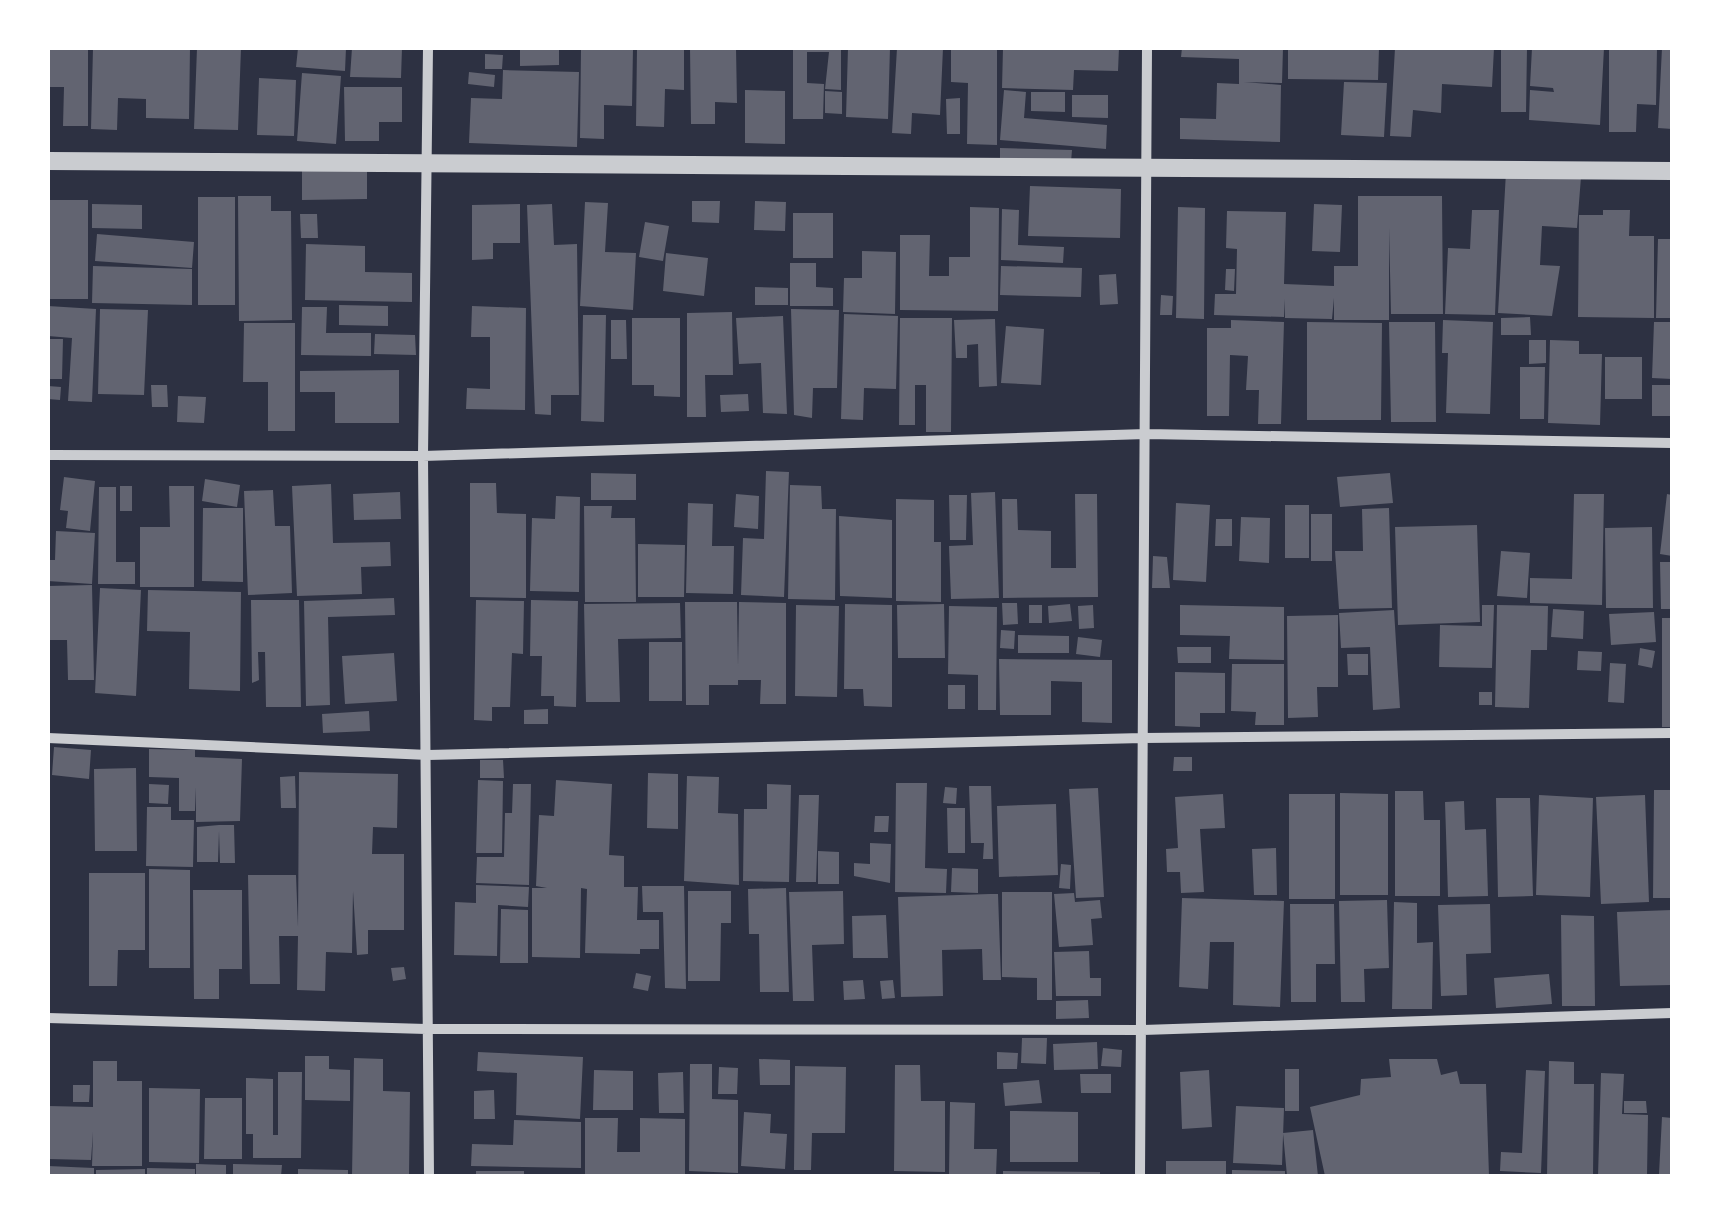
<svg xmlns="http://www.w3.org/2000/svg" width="1720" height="1224" viewBox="0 0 1720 1224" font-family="'IBM Plex Sans',sans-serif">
  <rect width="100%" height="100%" fill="#2d3142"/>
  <path fill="#626471" d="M48,48H88V126H63L64,87H48Z
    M93,48H190L189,119L146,118V99L118,98L117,130L91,129Z
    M197,48H241L238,130L194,129Z
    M298,48H346L345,71L296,67Z
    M352,48H402L401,78L350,77Z
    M520,48H559V65L520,66Z
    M581,48H633L632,106L604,105V139L580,138Z
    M637,48H684V90L665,89L664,127L636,126Z
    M690,48H736L737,103L715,102V124H691Z
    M793,48H841V90L825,89L829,52H807V83L824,84L823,119H793Z
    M848,48H890L888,119L846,117Z
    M897,48H943L940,115L912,113L911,134L892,133Z
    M951,48H997V145L967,144L968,83L951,82Z
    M1003,48H1119L1118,71L1074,70L1073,90L1002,88Z
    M1182,48H1283L1282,83L1244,82L1281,85L1280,142L1180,139V118L1216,119L1217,83L1239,84V59L1181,57Z
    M1288,48H1379L1378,80L1288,79Z
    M1395,48H1494L1492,87L1442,84L1441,113L1413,110L1411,137L1390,136Z
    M1501,48H1527L1526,112H1501Z
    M1532,48H1604L1600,125L1529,120L1530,90L1554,92L1553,88L1530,86Z
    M1609,48H1657L1656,105L1637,104L1636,132H1609Z
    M1662,48H1672V129L1658,128Z
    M485,54L503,55L502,69H485Z
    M503,70L579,72L577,147L469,143L471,98L502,99Z
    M469,72L495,75L494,87L468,84Z
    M302,73L341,76L336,144L297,141Z
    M259,78L296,80L294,136L257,135Z
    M1344,82L1387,83L1384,137L1341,135Z
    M344,87H402V122H379V141H345Z
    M745,90L785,91V144L745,143Z
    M1004,90L1026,92L1024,118L1107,125L1106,149L1000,140Z
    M825,91L842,92V114L825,113Z
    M1031,92H1065V112L1031,111Z
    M1072,95H1108V118L1072,117Z
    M960,98V134H947L946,99Z
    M1000,148L1072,150L1071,162L1000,159Z
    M367,169V199L302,200V170Z
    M1506,172L1581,177L1577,228L1542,226L1540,265L1560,266L1552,316L1498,313Z
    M1030,186L1121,189L1120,238L1028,236Z
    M238,196H271V211H291L292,320L239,321Z
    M1358,196H1442L1443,314H1391L1389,228V320H1334V298L1332,319L1285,318V299L1284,317L1214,315L1215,294H1236L1237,249L1226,248L1227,211L1286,212L1284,284L1334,286V266H1358Z
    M198,197H235V305H198Z
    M48,200H88V299H48Z
    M692,201H720L719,223L692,222Z
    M755,201L786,202L785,231L754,230Z
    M585,202L608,203L605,252L636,253L633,310L580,306Z
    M92,204L142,205V229L92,228Z
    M520,204V243H493V259L472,260V205Z
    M552,204L554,245L577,244L579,395H551V415L535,414L527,205Z
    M1314,204L1342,205L1340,252L1312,251Z
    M970,207L999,208L998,311L900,310V235H930L929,276H949V257H970Z
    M1178,207L1205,208L1204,319L1176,318Z
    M1002,209L1019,210L1018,245L1064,247L1063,263L1001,260Z
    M1472,210H1499L1495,315L1445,314L1448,248L1470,249Z
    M1603,210H1630L1629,236H1654V318L1578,317L1579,215H1603Z
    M793,213H833V258H793Z
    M300,214H317L318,238H301Z
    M645,222L669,226L663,261L639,257Z
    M97,234L194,242L192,268L95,261Z
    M1658,239H1672V318H1656Z
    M306,244L365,246V272L412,273V302L305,300Z
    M862,251L896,252L895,314L843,312L844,278H862Z
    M666,253L708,258L704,296L663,291Z
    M790,263H816V287L833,288V306H790Z
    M93,266L192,269V305L92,303Z
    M1001,266L1082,268L1081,297L1000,295Z
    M1226,269H1235L1234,291L1225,290Z
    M1116,274L1118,304L1100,305L1099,275Z
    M755,287L788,288V305H755Z
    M1161,295L1173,296L1172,315H1160Z
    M339,305L388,306V326L339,325Z
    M48,306L96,309L92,402L68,401L72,338L48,336Z
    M472,306L526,308L525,410L466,409L467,388L490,389V337H471Z
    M302,307H327L326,333H371V356L301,355Z
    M100,309L148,310L144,395L98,394Z
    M791,309L839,310L837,388H813L812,418L794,415Z
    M732,312L733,375H705L706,417H687V313Z
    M844,314L898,316L896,389L864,388L863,420L841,419Z
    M583,315H606L604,422L581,421Z
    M783,316L787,414L763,413L761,363L739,364L736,318Z
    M1530,317L1531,335H1501V318Z
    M632,318H680V397L654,396V385H632Z
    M900,318H952L951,432H926V385H915V425H899Z
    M995,319L997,386L979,387L978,344L967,345V358H956L954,320Z
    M611,320H626L627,359H611Z
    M1231,320L1284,322L1281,424H1258L1259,390H1246L1248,356L1230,355L1229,416H1207V328H1231Z
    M1443,320L1493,322L1490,414L1446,413L1448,353H1442Z
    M1307,322L1382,323L1381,420H1307Z
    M1389,322H1435L1436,422H1391Z
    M1654,322H1672V379L1652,378Z
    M244,323H295V431H268V382H243Z
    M1006,326L1044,329L1041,385L1001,383Z
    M375,334L415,335L416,355L374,354Z
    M48,339H63L62,379H48Z
    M1529,340H1546V363L1529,364Z
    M1550,340L1579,341V354H1602L1600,425L1548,423Z
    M1605,357H1642V399H1605Z
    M1520,367H1545L1544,419H1520Z
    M399,370V423H335V392H300V371Z
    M151,385H167L168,407H152Z
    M1652,385H1672V416H1652Z
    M48,386L61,387L60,400L48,399Z
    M748,394L749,411L721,412L720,395Z
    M178,396L206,397L204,423L177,422Z
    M766,471L789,472L784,597L741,595L743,538L764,539Z
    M591,473L636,474V500H591Z
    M1390,473L1393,503L1340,507L1337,477Z
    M64,477L95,481L90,531L66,528L68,511L60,510Z
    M205,479L240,485L237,507L202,501Z
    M470,483H496L497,513L526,514V598L470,597Z
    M331,484L333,543L390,542L391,566L361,567L362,594L297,596L292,486Z
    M790,485L821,486L822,509H836L835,600L788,599Z
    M120,486H132V511H120Z
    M169,486H194V587H140V527H170Z
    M99,487H116V562H135V584H98Z
    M273,490L275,526H290L292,593L248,595L244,491Z
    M400,492L401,519L354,520L353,494Z
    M995,492L999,598L951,599L949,546L973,545L971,493Z
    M736,494L759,496L758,529L734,527Z
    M1075,494H1097L1098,597L1003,598L1002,499H1017L1018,530L1051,531V568H1076Z
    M1574,494H1604L1602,605L1530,603V578L1572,579Z
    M1667,494L1672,495V556L1660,554Z
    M949,495H967L966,540H950Z
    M556,496L580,497L579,592L530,591L532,518L555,519Z
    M896,499L934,500V542H941V602L896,601Z
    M688,503L713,504L712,546H734L733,594L686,593Z
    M1176,503L1210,505L1206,582L1173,580Z
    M1285,505H1309V558H1285Z
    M584,506H612L611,518H635L636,602H585Z
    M203,508H243V582L202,581Z
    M1389,508L1392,608L1339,609L1335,551H1363L1362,509Z
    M1311,514H1332V561H1311Z
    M839,516L892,520V598L840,596Z
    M1241,517L1270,518L1269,563L1239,561Z
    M1216,519H1232V546H1215Z
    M1477,525L1480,622L1398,625L1395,527Z
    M1652,527L1653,608H1606L1605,528Z
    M56,531L95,533L92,584L48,581V560H55Z
    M638,544L685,545L684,597H638Z
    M1501,551L1530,553L1527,598L1497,596Z
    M1153,556L1167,557L1170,588H1152Z
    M1660,562H1672V609H1661Z
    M92,585L94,680H68L67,640H48V586Z
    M100,588L141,590L136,696L95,693Z
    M148,590L241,592L240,691L189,689L190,632L147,631Z
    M394,598L395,615L328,617L330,705L306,706L304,601Z
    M251,600H299L301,707H266L265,652H258L259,680L252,683Z
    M476,600L524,601L523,654L512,653L510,707H492V721L474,720Z
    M531,600L578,601L576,707L554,706V696H541L542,656H530Z
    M685,602H737L738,666L739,602L786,603V704H760L761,680H738V685H709V705H686Z
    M680,603L681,638L618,639L620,702H586L584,604Z
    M1002,603H1017L1018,624L1003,625Z
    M845,604L892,605V707L864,706L863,689H844Z
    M944,604L945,658H898L897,605Z
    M1070,604L1072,621L1049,623L1048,606Z
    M796,605L839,606L837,697L795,696Z
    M1029,605H1042V623H1029Z
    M1093,605L1094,628L1079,629L1078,606Z
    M1180,605L1284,607V660L1229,659L1230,636L1180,635Z
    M1482,605H1494L1492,668L1439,667L1440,625L1482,626Z
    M1497,605L1548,606L1547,650H1531L1529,708L1495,707Z
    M949,606L997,607L996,710H978V675L948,674Z
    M1553,609L1584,611L1583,639L1551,637Z
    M1394,610L1400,708L1373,710L1370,647L1341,648L1339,613Z
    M1654,612L1656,642L1611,645L1609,614Z
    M1338,615V687H1317L1318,717L1288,718L1287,616Z
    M1662,618H1672V727H1662Z
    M1001,630L1015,631L1014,649L1000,648Z
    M1018,635L1069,636V653H1018Z
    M1078,637L1102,640L1100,657L1076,654Z
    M649,642H682V701H649Z
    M1177,647H1211V663H1178Z
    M1640,648L1655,651L1652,668L1638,665Z
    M1578,651L1602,652L1601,671L1577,670Z
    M394,653L397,701L345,704L342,656Z
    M1347,654H1368V675H1348Z
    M999,659L1112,660V723L1082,722V682L1051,681V715H1000Z
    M1610,663L1626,664L1624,703L1608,702Z
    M1232,664H1284V725H1255L1256,712L1231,711Z
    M1175,672L1225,673V713H1200V727L1175,726Z
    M948,685H965V709H948Z
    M1479,692H1492V705H1479Z
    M548,709V724H524V710Z
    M369,711L370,731L323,733L322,714Z
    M54,747L91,750L89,779L52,775Z
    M149,749L195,750V757L242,759L240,821L196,822V787L195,811H179V778L149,777Z
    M1174,757H1192V771H1173Z
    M480,760H503L504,778H480Z
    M136,768L137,851H95L94,769Z
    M299,772L398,774L397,828L373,827L372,854H404V930H368V954L357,955L353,891L352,953L326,952L325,991L297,990L298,936H279L280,984H250L248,875H296L298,927Z
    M648,773L678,774V829L647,828Z
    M295,776L296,808H281L280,777Z
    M687,776L719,777L718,813L738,814L739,885L684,881Z
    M478,780L503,781L502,853H476Z
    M556,780L612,784L609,855L624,856V887H638L637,920H659V949H640V954L585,953L587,889L581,888L580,958L532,957V888H547L536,886L539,815L554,816Z
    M896,783H927L925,868L947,869L946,893L895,892Z
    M149,784L169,785L168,804L149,803Z
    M513,784H531L529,885L476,883L477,857H504L505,813H512Z
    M767,784L791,785L789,882L743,881L744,809H767Z
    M969,786H991L993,859H983L984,843H971Z
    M945,787L957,788L956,804L943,803Z
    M1098,788L1104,897L1076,898L1069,789Z
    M1654,790H1672V898H1653Z
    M1395,791H1423L1424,820H1440V896H1395Z
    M1340,793L1388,794V895H1340Z
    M1223,794L1225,828L1200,829L1204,892L1181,893L1180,872H1167L1166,849L1178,848L1175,797Z
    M1289,794H1335V899H1289Z
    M799,795H819L816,882H796Z
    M1539,795L1593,798L1590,897L1536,895Z
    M1645,795L1649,902L1601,904L1596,797Z
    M1496,798H1530L1533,896L1498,897Z
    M1464,801L1465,830L1486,829L1488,896L1448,897L1445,802Z
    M1056,804L1058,875L999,877L997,806Z
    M147,807H171V820H194L193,867L146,866Z
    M947,808H965V853H948Z
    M875,816H889L888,832H874Z
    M219,825H234L235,863H220L219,831L218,862H197V827Z
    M870,843L891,844L890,883L854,876V863L870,864Z
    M1276,848L1277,895H1254L1252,849Z
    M818,851L839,852V884H818Z
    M1061,864L1071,865L1070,889L1059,888Z
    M952,868L978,869V893L951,892Z
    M149,869L190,870V968H149Z
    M89,873H145V950H118L117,986H89Z
    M476,885L529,887L528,907L498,905L497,956L454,955L455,902L476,903Z
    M642,886H684L686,989L665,988L663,912H643Z
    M786,888L789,992H760L759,934H749L748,889Z
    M193,890H242V969H219V999H194Z
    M688,891H731V923H721L720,981H688Z
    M843,891L844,944L812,945L814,1001H793L789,892Z
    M1002,892H1052V1000H1037V978L1002,977Z
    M1074,893L1075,902L1100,900L1102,918L1091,919L1093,945L1059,947L1054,894Z
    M990,894H998L1001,980H983L982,949L942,950L943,996L901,997L898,897Z
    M1182,898L1284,901L1280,1007L1233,1005L1234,942H1210L1208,989L1179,987Z
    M1387,900L1389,968L1364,969L1365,1002H1341L1339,901Z
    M1394,902L1417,903V943L1433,942L1432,1009H1392Z
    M1290,904H1334L1335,964H1316V1002H1291Z
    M1490,904L1491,953L1466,954L1467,995L1441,996L1438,905Z
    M501,909L528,910V963H500Z
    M1672,910V985L1620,986L1617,912Z
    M886,915L888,958H853L852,916Z
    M1561,915L1594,916L1595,1006H1562Z
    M1089,951L1090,978H1101V996H1056L1054,952Z
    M404,967L406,979L393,981L391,968Z
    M636,973L651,976L648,991L633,988Z
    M1549,974L1552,1004L1496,1008L1494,978Z
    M863,980L865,999L844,1000L843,981Z
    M893,980L895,998L882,999L880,981Z
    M1088,1000L1089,1018L1056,1019V1001Z
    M1022,1038H1047L1046,1064L1021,1063Z
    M1097,1042L1098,1069L1054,1070L1053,1044Z
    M1103,1048L1122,1050L1121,1067L1101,1066Z
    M478,1052L583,1057L580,1119L516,1115L517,1073L477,1071Z
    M997,1052L1018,1053L1017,1069H997Z
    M305,1056H329V1069L350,1070V1101L305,1100Z
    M354,1058L383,1059V1091L410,1092L409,1176H352Z
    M759,1059L790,1060V1085H760Z
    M1389,1059H1437L1441,1075L1457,1071L1460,1084H1486L1489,1176H1325L1310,1107L1360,1095L1361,1079L1391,1077Z
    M93,1061H117V1081H142V1166H92L93,1132L91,1160L48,1159V1106L93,1107Z
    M1549,1061L1574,1062V1084H1594L1593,1176H1547Z
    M690,1064H712V1099L738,1100V1173L689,1171Z
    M895,1065H920L921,1101H945V1172L894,1171Z
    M795,1066L846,1067L845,1133H812L811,1170H794Z
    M719,1067L738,1068L737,1094H718Z
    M1285,1069H1299V1111H1285Z
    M594,1070L633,1071V1110H593Z
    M1209,1070L1212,1127L1182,1129L1180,1072Z
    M1526,1070L1545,1071L1541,1173L1500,1171L1501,1152L1522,1153Z
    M278,1072H302L301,1158H253V1134H246V1078L273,1079V1135H278Z
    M683,1072L684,1113H659L658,1073Z
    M1601,1073L1624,1074L1622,1114L1648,1115L1647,1176H1598Z
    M1080,1074H1111V1093H1081Z
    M1039,1080L1042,1103L1005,1106L1003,1083Z
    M73,1085H90L89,1102H73Z
    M149,1088L200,1089L199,1163L149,1162Z
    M494,1090L495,1119H474V1091Z
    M205,1098H242V1159H204Z
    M1624,1101H1646L1647,1113H1624Z
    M950,1102L975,1103L974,1149H997L996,1176H949Z
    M1236,1106L1284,1108L1282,1165L1233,1163Z
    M1010,1111L1078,1112V1162H1010Z
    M744,1112L771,1114L770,1133L787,1134L785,1169L741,1166Z
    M1662,1117L1672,1118V1175L1659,1174Z
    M585,1118H618L617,1152H640V1118L685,1119V1176L585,1174Z
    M514,1120L581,1122V1168L471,1166L472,1144L513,1145Z
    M1313,1130L1318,1176H1287L1283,1133Z
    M1166,1161H1226V1176H1166Z
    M196,1164L226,1165V1176H196Z
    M233,1164L282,1165L281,1176H233Z
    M48,1166L94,1168V1176H48Z
    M147,1168L195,1169V1176H147Z
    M145,1169V1176H96V1170Z
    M298,1169L348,1170V1176H298Z
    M1232,1170L1285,1171V1176H1232Z
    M476,1171H524V1176H476Z
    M1003,1171L1100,1172V1176H1003Z"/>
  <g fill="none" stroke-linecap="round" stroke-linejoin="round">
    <path stroke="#caccd0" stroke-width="10" d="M428,48L423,456L429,1176
      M48,455L423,456L1146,434L1672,443
      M48,738L428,755L1143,738L1672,733
      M48,1018L426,1029L1143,1030L1672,1013
      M1140,1176L1147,48"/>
    <path stroke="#caccd0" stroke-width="18" d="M48,161L1672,171"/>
  </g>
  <rect width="1720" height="1224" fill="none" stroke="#ffffff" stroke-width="100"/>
</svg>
